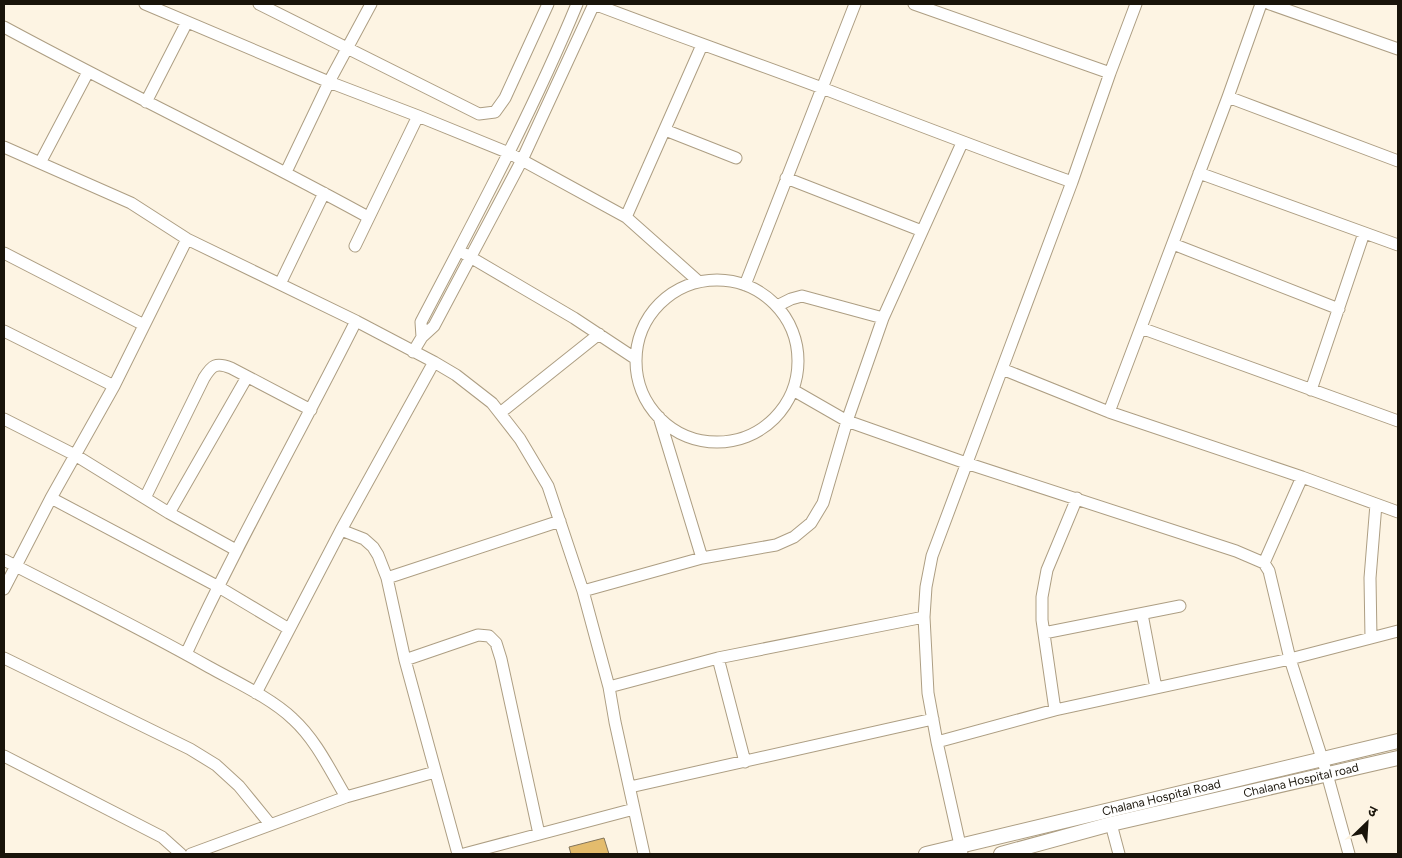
<svg xmlns="http://www.w3.org/2000/svg" width="1402" height="858" viewBox="0 0 1402 858" font-family="Figtree,'Noto Sans Devanagari',sans-serif">
  <rect width="100%" height="100%" fill="#fdf4e3"/>
  <path fill="#e4bc6d" stroke="#83755b" d="M604,838L609,854H571L569,847Z"/>
  <g fill="none" stroke-linecap="round" stroke-linejoin="round">
    <defs>
      <path id="minor" d="M145,4L329,82L418,116L509,153L626,217L698,281
        M259,4L479,114L495,112L505,98L548,4
        M594,4C670,33 747,60 822,88C905,120 988,152 1072,182
        M914,4L1110,73
        M1261,4L1228,97L1109,412L1302,477L1398,512
        M1270,4L1398,49
        M4,27C124,92 248,151 368,217
        M1228,97L1398,161
        M146,102L187,22
        M665,130L736,158
        M4,147L131,203L187,239L356,321L434,362L456,375L492,403L520,439L548,486L583,591L609,687L615,722L644,854
        M40,163L88,72
        M286,172L329,82L371,4
        M1199,173L1398,245
        M786,178L922,231
        M626,217L702,45
        M1173,244L1339,309
        M355,246L418,116
        M4,253L144,325
        M465,254L574,318L636,359
        M636 361a81 81 0 1 1 162 0a81 81 0 1 1-162 0Z
        M280,284L324,193
        M745,285L855,4
        M777,306L791,299L802,296L883,318
        M1141,328L1398,421
        M4,331L114,386
        M422,337L421,322C476,217 532,113 577,4
        M413,352L422,337L434,326L522,160L594,4
        M1002,369L1109,412
        M793,390L847,421L966,463L1236,551L1264,563L1269,571L1290,659L1327,774L1349,854
        M1311,390L1364,233
        M500,413L599,334
        M659,417L702,558
        M4,419L75,455L169,513L236,550
        M51,498L217,586L289,629
        M145,498L204,378C212,365 216,362 231,368L311,410
        M169,513L247,377
        M341,530L364,539L373,547L378,555L387,578L405,660L458,854
        M4,560C72,595 142,629 209,667C236,682 271,698 293,719C316,740 330,770 346,797
        M1264,563L1302,477
        M387,578L560,521
        M4,589L51,498L114,386L187,239
        M583,591L702,558L776,545L794,537L811,523L823,503L847,421L883,318L962,143
        M1142,614L1156,688
        M1044,633L1180,606
        M1371,638L1370,578L1376,504
        M186,654C238,541 300,433 356,321
        M4,658L190,749L216,765L239,786L270,824
        M718,658L745,762
        M405,660L478,635L489,636L496,643L501,659L539,834
        M609,687L718,658L924,617
        M256,693L341,530L434,362
        M1055,710L1290,659L1398,631
        M937,742L1055,710L1042,620V597L1047,570L1077,498
        M4,756L162,837L181,854
        M630,787L933,719
        M1111,824L1119,854
        M191,854L346,797L435,772
        M464,854L634,809
        M962,854L937,742L928,693L924,617L926,587L932,556L1072,182L1110,73L1136,4"/>
      <g id="tertiary">
        <path id="s1" d="M926,854L1398,741"/>
        <path id="s2" d="M1001,854L1111,824L1398,758"/>
      </g>
    </defs>
    <use href="#minor" stroke="#ad9e83" stroke-width="13"/>
    <use href="#tertiary" stroke="#ad9e83" stroke-width="16"/>
    <use href="#minor" stroke="#fff" stroke-width="11"/>
    <use href="#tertiary" stroke="#fff" stroke-width="14"/>
  </g>
  <g text-anchor="middle" dominant-baseline="central" stroke-width="4.5" stroke-linejoin="round" paint-order="stroke">
    <g font-size="12" fill="#19140a" stroke="#fdf4e3">
      <text stroke="none"><textPath href="#s2" startOffset="309">Chalana Hospital road</textPath></text>
      <text stroke="none"><textPath href="#s1" startOffset="242">Chalana Hospital Road</textPath></text>
    </g>
  </g>
  <rect width="1402" height="858" fill="none" stroke="#19140a" stroke-width="10"/>
  <g transform="translate(1367 823) rotate(25)" stroke="#fdf4e3" stroke-width="4" paint-order="stroke">
  <path d="M0-4L9 19L0 12L-9 19Z" fill="#19140a"/>
  <text y="-8" font-size="14" font-weight="bold" text-anchor="middle" fill="#19140a">उ</text>
  </g>
</svg>
